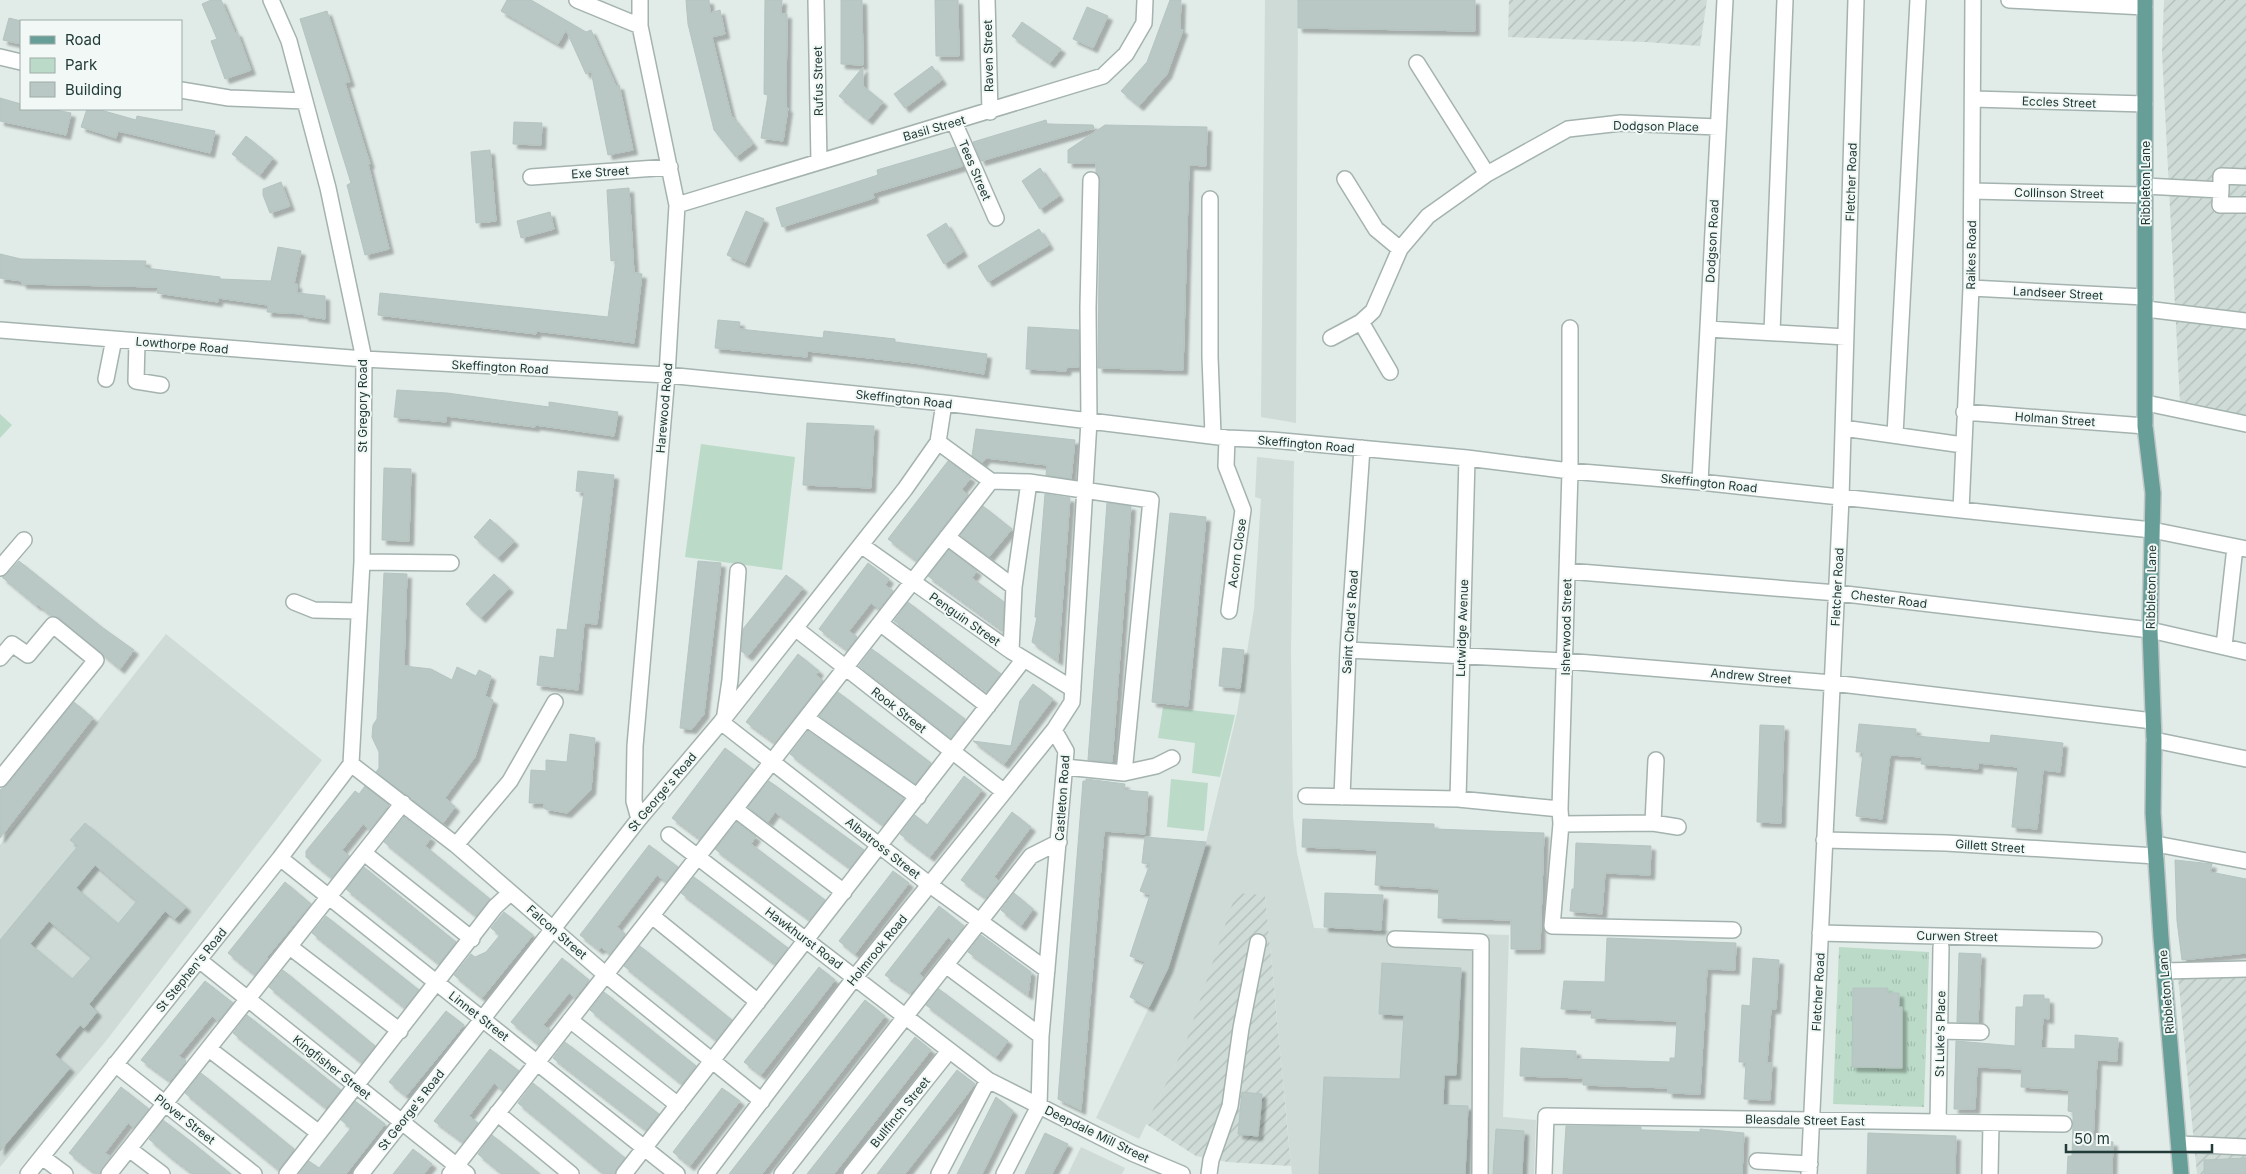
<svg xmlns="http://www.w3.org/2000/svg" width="2246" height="1174" viewBox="0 0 2246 1174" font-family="Inter,sans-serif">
  <defs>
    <pattern id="industrial-furrows" width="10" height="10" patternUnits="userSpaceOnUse" patternTransform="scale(1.25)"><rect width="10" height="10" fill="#cfdbd7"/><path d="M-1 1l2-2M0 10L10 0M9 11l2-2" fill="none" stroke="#b1bdb9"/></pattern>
    <pattern id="grass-tufts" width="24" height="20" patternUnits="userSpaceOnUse" patternTransform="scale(1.25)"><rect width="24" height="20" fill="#bbdbc8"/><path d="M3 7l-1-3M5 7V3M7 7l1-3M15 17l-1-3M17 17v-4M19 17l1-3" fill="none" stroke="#a0bdad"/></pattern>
    <filter id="shadow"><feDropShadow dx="4.5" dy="4.5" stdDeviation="1" flood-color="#0004"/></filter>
  </defs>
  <rect width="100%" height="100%" fill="#e1ebe8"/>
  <path fill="#cfdbd7" d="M1265,0H1298L1296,423L1261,417Z
    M1257,457L1294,461L1291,652L1293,817L1297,853L1314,928L1509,935L1503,1117L1536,1120L1534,1174H1292L1265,895L1185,1045L1139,1139L1096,1118L1168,968L1206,842L1237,713L1254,609L1261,499L1255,497Z
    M166,634L322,760L106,1041L0,1167V845Z
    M1081,1147L1125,1168L1122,1174H1068Z"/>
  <path fill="url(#industrial-furrows)" d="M1509,0H1707L1700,46L1646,42L1508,37Z
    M2164,0H2246V417L2180,403L2162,52Z
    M1236,893L1265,895L1291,1166L1228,1162L1196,1156L1146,1124L1185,1045Z
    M2246,974V1174H2197L2178,977Z"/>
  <path fill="url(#grass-tufts)" d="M1839,947L1929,952L1924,1107L1833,1104Z"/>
  <path fill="#bbdbc8" d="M0,414L12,425L0,438Z
    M701,444L795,457L782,570L685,557Z
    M1163,707L1235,715L1220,777L1192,773L1195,743L1158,738Z
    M1171,779L1208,783L1204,831L1167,827Z"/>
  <path fill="#b9c8c4" stroke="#b4c4c0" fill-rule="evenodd" filter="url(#shadow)" d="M211,0H221L235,33L237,32L251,70L225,79L211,41L217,39L202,4Z
    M507,0H531L586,32L591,30L616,86L619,85L633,150L608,155L591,71L586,74L566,30L558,44L501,11Z
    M686,0H709L710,13L720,10L725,34L712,37L731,115L753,144L736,157L714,130L688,24Z
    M765,0H782L781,14H787L786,108H788L783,141L761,138L768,95L764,94Z
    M841,0H862L863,65L841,64Z
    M935,0H958L959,56H936Z
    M1170,0H1181L1180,29L1183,30L1167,74L1139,106L1121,91L1147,62Z
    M1298,0H1475V31L1298,28Z
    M1087,7L1108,16L1093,48L1073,39Z
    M327,11L350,82L345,83L370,164H368L389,249L365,255L347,185L351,183L300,19Z
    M9,18L21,21V44L3,40Z
    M1022,22L1061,49L1050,63L1012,36Z
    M932,66L942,80L905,108L894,94Z
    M863,67V86L883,102L868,120L839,96Z
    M0,98L21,104V109H51L71,113L66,135L0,121Z
    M87,109H97L136,120L137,116L215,131L210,153L118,131L116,138L81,127Z
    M1046,120L1047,124L1093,125L1094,128L981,161L973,142Z
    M514,122L542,123L541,145L513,144Z
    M1105,125L1207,127L1206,166L1189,165L1183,370L1098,368L1100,180L1096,172V163H1068V150Z
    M246,136L273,158L260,175L232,154Z
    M955,147L963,166L873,193L874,198L782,227L776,208L878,175L877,170Z
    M490,150L496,221L476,223L471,152Z
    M1040,168L1059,196L1040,209L1022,181Z
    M281,182L290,206L270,213L263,195V189Z
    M629,188L634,273L642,274L634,343L536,331V334L378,315L380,293L608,317L616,260L611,261L607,190Z
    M746,211L764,219L745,263L727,255Z
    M550,212L554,229L521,238L517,221Z
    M946,223L963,252L944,264L927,235Z
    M1039,229L1049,245L988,282L978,266Z
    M278,247L301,251L294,284H297V293L325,296V319L304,316V314L267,312L268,305L218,298V302L157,293L158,287L22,284V281L0,278V254L21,259L146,261L145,268L220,277V279L271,281Z
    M718,320L740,322L739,329L823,338L824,331L895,339V342L987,354L984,374L914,363L807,351V357L715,348Z
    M1028,327L1079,330V367H1067L1066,371L1026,369Z
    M397,390L447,393L549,407V402L618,412L614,436L535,425V427L446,416V422L394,417Z
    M807,423L874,426L871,488L803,485Z
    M976,429L1075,440L1071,479L1046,475L1047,465L986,458L982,463L972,456Z
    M948,461L971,478L962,489L968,495L917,561L888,539Z
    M384,468L411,469L409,541L382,540Z
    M578,471L614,475L597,624L584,623L578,690L537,685L540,656L554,658L557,629L567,630L584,492L576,491Z
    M1045,494L1070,498L1058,661L1032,642L1037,617H1035Z
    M1107,503L1131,506L1112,762L1088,760Z
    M983,506L1012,529L989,557L960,535Z
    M1170,513L1206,517L1188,706L1152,702Z
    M490,519L514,541L498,558L474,537Z
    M949,550L977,571L972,578L1004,602L1003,631L928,576Z
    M19,561L103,628L134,650L120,669L59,618L52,616L38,605L37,606L2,577L7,574Z
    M698,561L721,563L704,714L692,729L680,728Z
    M868,563L889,579L885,585L893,591L879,609L871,603L849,631L857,637L847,650L819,629Z
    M384,573L407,574L404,666L431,669L452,680L457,667L476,676L479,670L491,676L485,696L493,700L475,757L445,798L455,807L443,823L376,772L379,768V752L372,737L373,725L377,719Z
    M494,574L509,588L481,618L466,604Z
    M786,575L803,588L748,656L741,651L743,629Z
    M908,602L1001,674L987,692L894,621Z
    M1223,648L1244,650L1240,688L1219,686Z
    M872,649L965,719L951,738L859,666Z
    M798,654L819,671L816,675L823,681L775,743L746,722Z
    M1033,684L1053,699L1004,764L973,741L1011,746L1020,701Z
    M838,692L931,763L915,784L819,716Z
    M74,702L93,718L0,838V790L7,785Z
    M1859,724L1916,729V736L1990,743L1991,735L2063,743L2060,772L2043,770L2037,829L2012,827L2018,767L1978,763V769L1921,764L1922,757L1890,755L1882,819L1856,816L1863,752H1856Z
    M1760,725L1784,726L1781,823L1757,822Z
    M808,731L904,798L883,825L790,754Z
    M570,734L595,738L591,790L567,813L545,809L543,803H529L531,770L546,771V760L567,762Z
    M725,748L754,770L700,839L672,818Z
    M964,776L982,790L930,857L900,834L915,815L927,825Z
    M1086,779L1125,784L1124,790L1148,792L1145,834L1104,831L1081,1110L1058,1099L1083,781H1086Z
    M769,781L864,850L850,868L775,812L768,822L748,807Z
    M365,786L389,805L370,830L363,824L342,850L349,856L332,878L306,857V851L355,791L359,794Z
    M1012,812L1031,827L994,877L999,881L986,898L961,880Z
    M404,817L431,838L425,846L490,899L476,916L384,842Z
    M1303,819L1434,824V829L1544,833L1540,949H1511V920L1438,918L1439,889L1375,885L1377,850L1302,847Z
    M737,822L756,837L751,844L825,900L810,920L715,849Z
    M85,823L186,907L175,919L165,911L89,1004L97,1012L84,1028L80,1025L55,1055L70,1068L0,1151V940L78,846L70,840ZM95,865L137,901L118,924L76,888ZM49,921L92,957L72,979L30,944Z
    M1145,837L1206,842L1168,968L1149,1007L1130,997L1145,962L1130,956L1150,895L1140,891L1150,864L1142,863Z
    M1576,843L1651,846L1650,875L1605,873L1602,914L1570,911L1572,889H1574Z
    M649,845L678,867L666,882L657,875L617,927L625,934L610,954L601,947L599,950L580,935Z
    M2175,860L2212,864L2210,872L2246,879V953L2182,960L2177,921Z
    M364,867L456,942L439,964L346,889Z
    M893,871L909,883L855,954L839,941Z
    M694,877L788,948L775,964L681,893Z
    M285,882L311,904L267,957L268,958L255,975L228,953Z
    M1014,893L1033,909L1021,926L1001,910Z
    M1325,893L1383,895L1381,930L1324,927Z
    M939,906L964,926L953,941L948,937L919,974L924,978L911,993L885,975Z
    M504,912L533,935L482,998L454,975L471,954L475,957L486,952L500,935L491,928Z
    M326,916L419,990L405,1008L312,933Z
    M981,935L1031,972L1028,995L968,952Z
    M1607,938L1736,943L1735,970L1707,969L1700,1094L1668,1093V1088L1583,1085V1078L1520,1076L1521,1048L1576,1051V1059L1670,1062V1058H1675L1677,1021L1591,1018L1592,1010L1561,1009L1564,981L1605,982Z
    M640,946L732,1020L716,1040L624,966Z
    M1959,953L1981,954L1978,1023L1957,1022Z
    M562,958L589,980L575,998L569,993L543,1025L550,1030L539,1045L511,1022Z
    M1753,958L1779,960L1776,1009H1771L1767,1063H1772L1770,1100L1744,1099L1746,1062H1739L1742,1005L1750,1006Z
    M1382,963L1461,968L1456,1075H1444L1443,1105L1468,1106L1465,1174H1319L1324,1077L1400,1079L1404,1015L1379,1014Z
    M819,967L835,980L761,1075L744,1062Z
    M283,970L375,1046L362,1063L269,987Z
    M205,981L233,1003L218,1021L212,1016L179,1056L186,1061L170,1081L141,1060Z
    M1853,988H1888V993H1899V1007H1902V1068L1852,1067Z
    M939,989L1008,1041L996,1057L926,1005Z
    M604,992L696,1066L682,1084L590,1010Z
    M2024,995H2044V999H2049V1019L2043,1018L2041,1048L2075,1049V1035L2118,1038L2117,1061L2097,1060L2093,1141L2113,1142L2112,1174H2067L2068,1156H2072L2073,1125V1112L2068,1111L2069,1090L2021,1087L2022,1069L1977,1067L1975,1109H1954L1956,1041L2015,1046L2016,1007H2023Z
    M865,1000L885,1016L762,1174H729Z
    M446,1011L464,1025L406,1096L389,1082Z
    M247,1015L341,1090L326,1108L233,1033Z
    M915,1037L931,1050L834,1174H807Z
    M565,1042L659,1114L646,1130L553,1058Z
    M490,1049L519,1071L503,1091L494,1083L469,1116L478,1123L463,1142L434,1121Z
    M957,1070L975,1084L945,1123L905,1174H877Z
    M201,1073L294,1149L279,1170L185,1093Z
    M533,1083L625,1158L615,1174H604L518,1103Z
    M121,1087L149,1109L134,1128L128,1123L105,1153L111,1157L100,1174H96L69,1153Z
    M722,1088L740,1101L690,1166L673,1152Z
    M1242,1092L1262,1094L1258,1136L1238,1134Z
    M996,1097L1013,1111L982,1174H957Z
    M355,1101L385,1124L375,1137L346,1174H299L309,1161L319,1168L351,1128L341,1120Z
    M163,1120L194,1144L231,1174H193L168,1155L149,1139Z
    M1566,1126L1641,1127V1130L1700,1132V1129L1744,1133L1742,1174H1563Z
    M1496,1129L1524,1131L1522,1174H1493Z
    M1045,1133L1068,1144L1052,1174H1025Z
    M1868,1133L1956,1136L1955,1174H1867Z
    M492,1135L512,1151L540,1174H502L478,1154Z
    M413,1149L432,1164L424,1174H393Z
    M2246,1158V1174H2204V1160Z"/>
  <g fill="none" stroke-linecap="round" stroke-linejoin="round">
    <defs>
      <path id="minor" d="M271,0L289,41L328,188L364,359L362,562L351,764
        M577,0L640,26
        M816,0L819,162
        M987,0L990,112
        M2009,0L2145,7
        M0,57L21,62
        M1417,63L1487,174
        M181,90L229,98L305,101
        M1973,99L2145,104
        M954,122L996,218
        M531,177L670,167
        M1345,179L1376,229L1400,249
        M2145,186L2221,190V176L2246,177
        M2221,190L2220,205H2246
        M1972,191L2145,195
        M1210,199V357L1213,435
        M677,205L1103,76L1126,54L1144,23L1145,0
        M1971,288L2145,297
        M2146,309L2246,321
        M1361,322L1390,372
        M1570,328V471L1560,809L1561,824L1552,926L1733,930
        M1708,329L1846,337
        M0,330L364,359L667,375L944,403L1227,438L1272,440L1467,458L1570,471L1700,482L1961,510L2152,530L2246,549
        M1772,332L1785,0
        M1331,338L1361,322L1373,311L1400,249L1428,216L1487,174L1568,129L1621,123L1718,127
        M137,341L136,381L161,385
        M106,379L114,339
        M2146,403L2246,424
        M1964,412L2145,426
        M1843,428L1963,445
        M1895,435L1918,0
        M1227,438L1226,466L1243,510L1229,611
        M938,442L991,481L1029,482L1151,500L1124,773L1065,767
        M1700,482L1725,0
        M1961,510L1971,288L1973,0
        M947,537L1014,587
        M861,545L1011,651L1073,689
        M362,562L451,563
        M0,568L24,540
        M1567,571L1837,593L2150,630L2246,652
        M294,602L314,610L358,611
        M880,623L988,706
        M795,628L1003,791
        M2224,646L2235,547
        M1348,650L1565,661L1832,683L2153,721
        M1011,651L1014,587L1029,482
        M0,658L12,644L28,655L53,625L96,660L0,779
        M725,714L730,680L738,571
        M806,718L918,797
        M721,722L930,885L1047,970
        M2154,740L2246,759
        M351,764L456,845L606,975L762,1101
        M1124,773L1156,766L1172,758
        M1306,796L1458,799L1560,809
        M1342,797L1348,650L1362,448
        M1458,799L1467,458
        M735,809L844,892
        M639,819L634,801L635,746L667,375L677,205L640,26V0
        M1653,823L1678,827
        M1561,824L1653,823L1656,760
        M669,835L988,1080L1132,1153L1182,1174
        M1824,840L1946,843L2156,856
        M2156,844L2246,861
        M456,845L510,781L555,702
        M364,853L472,939
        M280,858L677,1174
        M652,916L758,1002
        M1820,933L2094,940
        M1395,939L1481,942L1480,1174
        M290,947L400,1031
        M199,960L467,1174
        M947,966L1041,1036
        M2164,971L2246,969
        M570,1020L678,1105
        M1940,1031L1981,1032
        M209,1049L319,1133
        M115,1064L254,1174
        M497,1113L571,1174
        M1938,1122L1941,947
        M2179,1144L2246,1147
        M129,1149L162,1174
        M42,1157L65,1174
        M1757,1161L1810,1164
        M28,1174L280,858L351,764
        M109,1174L403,803
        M287,1174L495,907L510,893
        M361,1174L639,819L721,722L905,489L938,442L944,403
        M450,1174L991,481
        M624,1174L1024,659
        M706,1174L855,977L1054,730
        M782,1174L1031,856L1059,842
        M851,1174L949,1051
        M939,1174L988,1080
        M1004,1174L1039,1106L1041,1036L1066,751L1054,730L1072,702L1089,421L1088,308L1091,180
        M1209,1174L1211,1160L1230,1106L1241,1028L1258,942
        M1544,1174L1546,1116L2064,1124
        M1809,1174L1841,498L1856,0
        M1990,1174L1991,1123"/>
      <path id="major" d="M2145,0V426L2153,493L2150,630L2154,740L2153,813L2161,937L2181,1174"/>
    </defs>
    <use href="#minor" stroke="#a4b3b0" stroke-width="18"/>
    <use href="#major" stroke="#c1c8c7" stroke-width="18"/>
    <use href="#minor" stroke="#fff" stroke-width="15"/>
    <use href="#major" stroke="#679f98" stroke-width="15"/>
  </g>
  <g text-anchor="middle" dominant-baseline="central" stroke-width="4" stroke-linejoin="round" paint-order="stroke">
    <g font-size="12" fill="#223b38" stroke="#f1f8f5">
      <text transform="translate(988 56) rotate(-91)">Raven Street</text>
      <text transform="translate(818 81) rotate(-91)">Rufus Street</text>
      <text transform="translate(2059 102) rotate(2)">Eccles Street</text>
      <text transform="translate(1656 126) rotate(1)">Dodgson Place</text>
      <text transform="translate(934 128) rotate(-16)">Basil Street</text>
      <text transform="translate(975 170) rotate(67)">Tees Street</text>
      <text transform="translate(600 172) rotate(-4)">Exe Street</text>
      <text transform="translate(1851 182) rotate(-88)">Fletcher Road</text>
      <text transform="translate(2145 183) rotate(-90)">Ribbleton Lane</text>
      <text transform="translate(2059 193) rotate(1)">Collinson Street</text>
      <text transform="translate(1712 241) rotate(-87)">Dodgson Road</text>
      <text transform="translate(1971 255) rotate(-89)">Raikes Road</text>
      <text transform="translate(2058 293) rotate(3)">Landseer Street</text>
      <text transform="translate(182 345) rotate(5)">Lowthorpe Road</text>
      <text transform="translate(500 367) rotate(3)">Skeffington Road</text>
      <text transform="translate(904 399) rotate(6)">Skeffington Road</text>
      <text transform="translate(362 406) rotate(-90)">St Gregory Road</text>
      <text transform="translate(664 408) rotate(-85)">Harewood Road</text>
      <text transform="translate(2055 419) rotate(4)">Holman Street</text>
      <text transform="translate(1306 444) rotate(5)">Skeffington Road</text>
      <text transform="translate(1709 483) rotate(6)">Skeffington Road</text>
      <text transform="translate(1237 553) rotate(-82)">Acorn Close</text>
      <text transform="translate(1837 587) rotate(-87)">Fletcher Road</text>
      <text transform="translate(2151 587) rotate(-89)">Ribbleton Lane</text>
      <text transform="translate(1889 599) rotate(7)">Chester Road</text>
      <text transform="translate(965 619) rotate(35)">Penguin Street</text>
      <text transform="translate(1350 622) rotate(-86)">Saint Chad's Road</text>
      <text transform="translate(1566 627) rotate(-89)">Isherwood Street</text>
      <text transform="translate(1462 628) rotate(-88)">Lutwidge Avenue</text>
      <text transform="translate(1751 676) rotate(5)">Andrew Street</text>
      <text transform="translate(899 710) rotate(38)">Rook Street</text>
      <text transform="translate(662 792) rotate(-50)">St George's Road</text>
      <text transform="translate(1062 798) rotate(-86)">Castleton Road</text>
      <text transform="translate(1990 846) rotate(4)">Gillett Street</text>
      <text transform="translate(883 848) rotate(38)">Albatross Street</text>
      <text transform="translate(557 932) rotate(41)">Falcon Street</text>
      <text transform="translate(1957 936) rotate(1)">Curwen Street</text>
      <text transform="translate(804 938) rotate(37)">Hawkhurst Road</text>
      <text transform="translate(877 950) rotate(-51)">Holmrook Road</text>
      <text transform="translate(191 970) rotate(-51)">St Stephen's Road</text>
      <text transform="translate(1818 992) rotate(-87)">Fletcher Road</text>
      <text transform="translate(2166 992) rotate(-95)">Ribbleton Lane</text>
      <text transform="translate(479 1016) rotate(38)">Linnet Street</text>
      <text transform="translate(1940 1034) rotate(-89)">St Luke's Place</text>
      <text transform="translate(332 1067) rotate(38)">Kingfisher Street</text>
      <text transform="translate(411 1110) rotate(-52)">St George's Road</text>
      <text transform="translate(900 1112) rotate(-51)">Bullfinch Street</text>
      <text transform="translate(185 1119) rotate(38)">Plover Street</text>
      <text transform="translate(1805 1120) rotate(1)">Bleasdale Street East</text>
      <text transform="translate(1097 1134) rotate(26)">Deepdale Mill Street</text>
    </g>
  </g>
  <rect x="20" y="20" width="162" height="90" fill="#f1f8f5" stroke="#9eaca9"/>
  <rect x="30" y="36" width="25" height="8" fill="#679f98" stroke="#9eaca9"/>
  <text x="65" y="45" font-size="15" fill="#223b38">Road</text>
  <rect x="30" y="58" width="25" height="15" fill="#bbdbc8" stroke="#9eaca9"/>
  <text x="65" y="70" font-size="15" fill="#223b38">Park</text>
  <rect x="30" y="82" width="25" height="15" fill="#b9c8c4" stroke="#9eaca9"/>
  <text x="65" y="95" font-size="15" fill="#223b38">Building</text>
  <path d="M2066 1144v8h146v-8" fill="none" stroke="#223b38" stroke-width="2.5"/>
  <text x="2074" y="1144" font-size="15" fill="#223b38" stroke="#f1f8f5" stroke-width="4" paint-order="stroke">50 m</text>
</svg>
